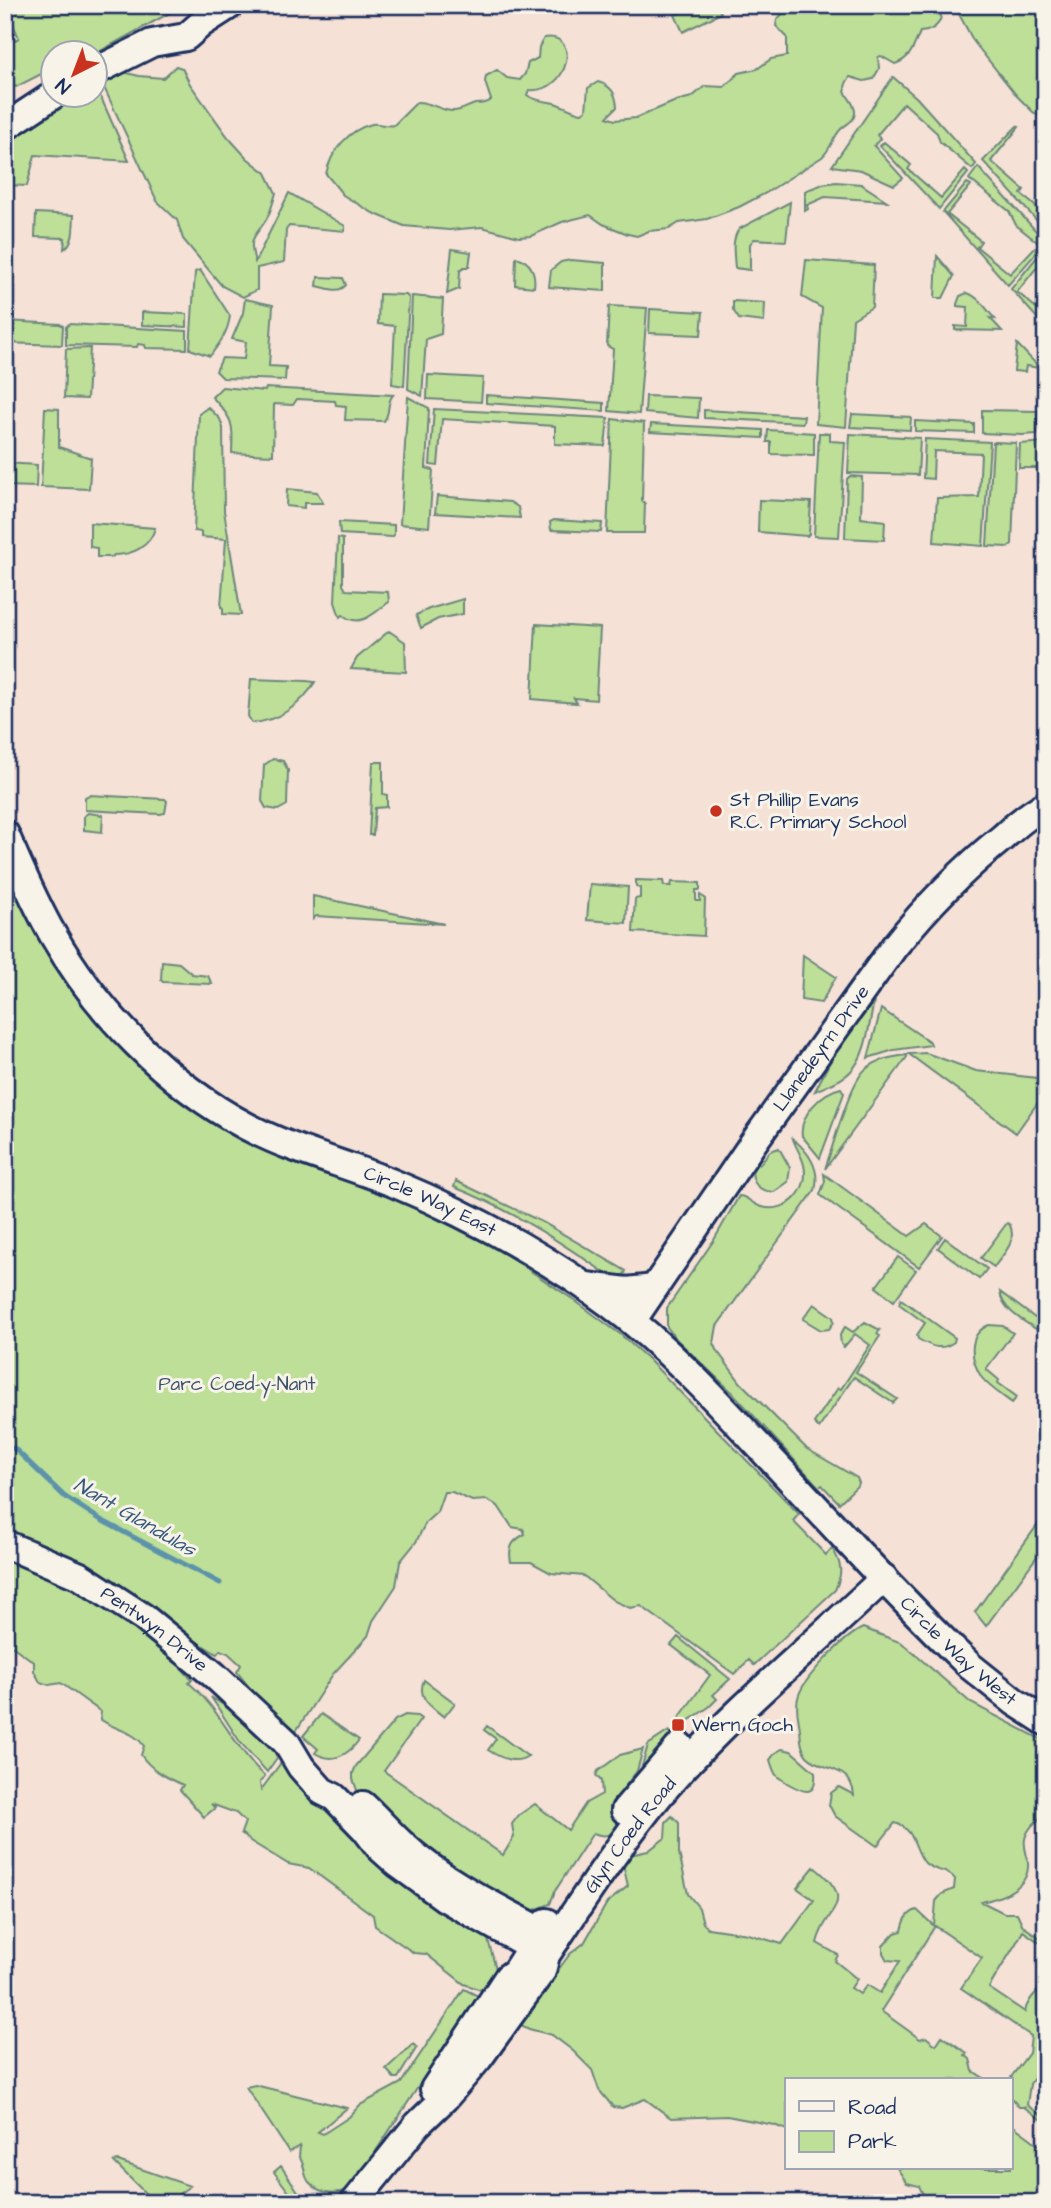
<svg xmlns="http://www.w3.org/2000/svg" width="1051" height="2208" viewBox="0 0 1051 2208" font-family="'Architects Daughter',sans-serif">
  <rect width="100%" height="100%" fill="#f5e1d6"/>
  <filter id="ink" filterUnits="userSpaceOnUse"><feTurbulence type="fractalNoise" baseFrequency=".0143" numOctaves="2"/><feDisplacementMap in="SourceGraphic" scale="14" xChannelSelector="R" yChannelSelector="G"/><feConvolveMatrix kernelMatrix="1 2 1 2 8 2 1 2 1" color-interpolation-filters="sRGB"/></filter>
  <g filter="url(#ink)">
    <path fill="#bedf98" stroke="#6c877b" stroke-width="2" d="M5,5H184L95,54L94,52H52V73L45,72L16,87L5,82V45L19,38Z
      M696,5H717L721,13L683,32L675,15Z
      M802,5H937C947,19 936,31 920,32C914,46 911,59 895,64L881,56L878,57L879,69L873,79L864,81L850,77C836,95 856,98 855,113C854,122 847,123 841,129C833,137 831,149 822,157L766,193L739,207L707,219L679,223L669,229L649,231L637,236L628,234L603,224L590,215L562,222L531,236L519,237L482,227L449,230L404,226L373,213L343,195L326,174C331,151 348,130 372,124C380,123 386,127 394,125L417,102C432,102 442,112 454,111C461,111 468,106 475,104C482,103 485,105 491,100L485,82L486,76L497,70L507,78L520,80L525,74L528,63L538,58L539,47L544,38C581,31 570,94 529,90L527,95C538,103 549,100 560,105C569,108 573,112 582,113L586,110L588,88L598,82C612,86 616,94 617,107L607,117L615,120L636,118L676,101L692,97L705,86L724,87L739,73L757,69L771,59L787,56V37L776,26L777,20L782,14L799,11Z
      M954,5H1046V121L1033,112L1017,96L974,42Z
      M176,66L182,68L190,84L228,137L247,158L266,173L276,193C273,202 271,212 266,220C253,240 248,237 255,262L289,193L345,226V231L289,226L286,230L284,262L257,268V290L243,297L222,286L183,239L177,220L157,201L101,81L119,71L139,76L163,78Z
      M893,77L917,98L976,164L972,169L940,142L937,133L904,103L877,135L880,139L874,146L903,178L894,185L861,170L832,166Z
      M95,84L129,161L35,155L27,186L5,185V140L77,95L94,94Z
      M1017,126L1019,127L991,161L1024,190L1021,194L1046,215V231L983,161Z
      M884,142L911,165L908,169L941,198L965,170L968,173L939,209L880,146Z
      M978,167L1046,242L1042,246L1016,225L1009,211L969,179Z
      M836,182L861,184L887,201L825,197L807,205L808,209L805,211V191L823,184Z
      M967,183L971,185L947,214L981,241L977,247L1010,274L1035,247L1039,250L1008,285L943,212Z
      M790,202L786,241L754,239L750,244V270L735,268C734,254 731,240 739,229Z
      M36,213L74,215C73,227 75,242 64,249L65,238L35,237Z
      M452,249L471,252L469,267H464L460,271L459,289L447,294Z
      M937,256L954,276L943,298H935Z
      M516,257C531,261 536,273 534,287L515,285Z
      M1037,257L1042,261L1017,292L1046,316V328L1011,289Z
      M571,260L605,263V291L549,287L551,270L561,262Z
      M806,260L874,265L872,307L853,319L846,427L816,424L822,308L802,297Z
      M200,270L230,316C228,332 220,343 210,356L190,349L195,272Z
      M318,277L343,278L346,285C338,294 328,288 317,286Z
      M967,293C978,296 987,310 995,319L990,318L1002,331L955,330V326L967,327L968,307L957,306V304L960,296Z
      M379,294L406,295L409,298L404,386L392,384L395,326L378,324Z
      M412,296L443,299L441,334L426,339L422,396L408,389Z
      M245,299L273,305L269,366L286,367L285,380L223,378L216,371L222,358L244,359L246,342L232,339L243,313Z
      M733,301L765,303L764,322L739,319L733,310Z
      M609,306L647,308L639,414L609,411L613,349L607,346Z
      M650,309L703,312L701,335L649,333Z
      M142,312L187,314V327L142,325Z
      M5,321L60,324L63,326L62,345L5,343Z
      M69,324L187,331V349L146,348L145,345L138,344L137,347L66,345V327Z
      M1017,344L1040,368L1026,366L1025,372L1014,371Z
      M90,348L87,399L64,398L66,349Z
      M428,375L483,378L481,402L427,399Z
      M222,387L265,391L266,388L393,395C386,402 391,413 384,421L345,420L346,406L336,405L335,401L297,399L293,405L274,404L273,455L232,453C233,423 234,420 212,397Z
      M486,395L604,403V411L486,403Z
      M646,396L699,398L698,418L645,413Z
      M408,397L429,408L426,468L433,470L429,527L400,524Z
      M208,407L220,419L223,428L224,511L241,615L223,614V608L221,607L226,539L201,537V532L194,531L199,414Z
      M45,408L59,409V447L91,458L89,489L41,487Z
      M434,409L608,418L605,446L555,444V426L442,419L438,466L430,465Z
      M704,410L804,416L803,423L704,418Z
      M982,410L1038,411L1037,434L1022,435L982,433Z
      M852,414L911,417L910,430L850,427Z
      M612,419L644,423L642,501L645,503L644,533H607Z
      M915,421L974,424V433L915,431Z
      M651,424L763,430V438L650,432Z
      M768,430L814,433V455L771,454V442H767Z
      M819,433H830V441L845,442L839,537L814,536Z
      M850,434L920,438L918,475L848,473Z
      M925,439L990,442L983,546L934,542L937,498L979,497L981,453L934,451L933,479L923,478Z
      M995,442L1016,443L1012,544L1008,547L987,546L993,443Z
      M1046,442V468H1019L1020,444Z
      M5,463L37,465L36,487L5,486Z
      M850,476L862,477L861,518L885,521L884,540L845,538L847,479Z
      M287,489L317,492L323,503H304V508L286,506Z
      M437,496L510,502L518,507L520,518L435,513Z
      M759,500L811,502L809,534L807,536L758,532Z
      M554,520L602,523L601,532L551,530L550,522Z
      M339,522L394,525V535L392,537L340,534Z
      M90,523L155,528C150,547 132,555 114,555L112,557H97V548L90,547Z
      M338,538L343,539V585L346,590L388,592L389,602C374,613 360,629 343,615L340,617L335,602Z
      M463,599V614L438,619L421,628L416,615L429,609Z
      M536,624L600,628L596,700L574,698L577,703L532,699Z
      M389,631L405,642L406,672L351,669L357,658Z
      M251,679L306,681L315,682C302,704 279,721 252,723L248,716Z
      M273,759L283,761L288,770L287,805L278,810L266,808L262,801L264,765Z
      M373,762H383V794L387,795V807L375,808L373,835H369Z
      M89,795L165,799L167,801L165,813L160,814L85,810V797Z
      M88,813L103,815L102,832L84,830V816Z
      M5,850L126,1046L288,1156L400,1200L499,1250L574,1300L620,1334L647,1358L799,1514L793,1521L826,1555L832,1548C842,1564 843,1573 835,1590L754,1665L749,1660L734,1674L641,1606L630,1608L614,1601L584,1576L551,1573L531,1562H511C508,1547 512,1541 525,1534L523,1529L512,1527L498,1506L487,1500L472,1501L452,1492H444L437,1512L426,1522L416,1542L400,1562L396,1586L373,1621L368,1636L333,1674L296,1731L280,1717L277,1719L266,1708L237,1672L241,1665L228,1653L220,1650L217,1654L178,1630L5,1535Z
      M636,880L663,881L664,886H671L672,882L700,883V890H696V901H700V895L705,898L704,936L633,932L635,899L640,898V888L636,887Z
      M590,884L628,887L626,923L587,920Z
      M313,896L444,924L316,916L313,919Z
      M803,955L836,977L821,1003L801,1000Z
      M162,961L179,963L192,974L208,976L212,984L163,982L161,980Z
      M874,1002C869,1023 867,1056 850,1072C842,1081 826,1086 815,1091L837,1048L858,1019L860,1020Z
      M881,1009L930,1042L931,1045L894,1050L868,1058Z
      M926,1053L976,1071L1046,1079V1091L1016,1133L909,1054Z
      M907,1055V1057L825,1169C833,1147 850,1081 866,1069C878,1059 892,1057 907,1055Z
      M841,1088L844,1093L820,1158L802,1136C799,1115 822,1092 841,1088Z
      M793,1139C808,1151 821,1169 815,1190L717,1326L714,1343L718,1352L741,1383L807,1449L857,1478L859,1483L858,1485L839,1503L822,1485L819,1487L733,1393L677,1340L667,1327V1308L714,1240L739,1196C747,1196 753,1205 762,1207C788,1214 810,1190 804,1165C802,1156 796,1148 793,1139Z
      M779,1148L790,1168L788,1182L774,1192C754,1191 749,1178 754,1160L760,1164L770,1151Z
      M824,1174L909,1236L926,1224L942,1236L919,1267L820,1195L825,1181Z
      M456,1181L544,1223L626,1271L621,1281L615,1280C564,1244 512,1210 454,1187Z
      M1007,1223L1010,1225C1017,1242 1004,1253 994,1267L981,1258Z
      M945,1238L987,1269L979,1279L938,1248Z
      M898,1257L916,1270L894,1301L876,1287Z
      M1000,1292L1035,1318L1046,1309V1332L1042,1333C1026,1322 1003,1312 1000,1292Z
      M901,1299L955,1338L954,1342C941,1351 932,1347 918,1339L917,1335L925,1323L899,1304Z
      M814,1304L833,1317L834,1322L829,1329L821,1330L803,1319Z
      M865,1322L880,1330L877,1334L880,1336L856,1372L897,1399L893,1403L854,1377L819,1428L814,1423L838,1388L841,1389L870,1345L855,1334L844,1347L841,1344L840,1335L845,1327L853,1332Z
      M989,1325L1003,1326L1013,1333L986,1369L999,1380L998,1383L1017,1397L1012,1403C1002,1395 990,1388 982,1378C970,1360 967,1334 989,1325Z
      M1046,1513V1544L986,1626L975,1612Z
      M5,1555L71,1583L158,1641L192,1680L189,1683C220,1709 234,1748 265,1776L260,1782L261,1790L283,1760L487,1936L496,1969L481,1990L464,1984L426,1954L414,1953L375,1926L373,1915L309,1868L288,1864L250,1841L241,1833L245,1822L236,1813L211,1804L215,1808L204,1817L180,1790L183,1785C167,1778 151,1770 141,1755L144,1746C133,1730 114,1730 100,1719L101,1712L61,1683L49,1685L40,1682L34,1671V1662L5,1641Z
      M863,1628L902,1643L971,1703L1046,1742V1813C1038,1820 1027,1828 1025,1839C1023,1848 1029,1858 1028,1867C1027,1889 999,1898 982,1902L1004,1913H1017L1023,1926L1046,1942V1947L1023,1931C1013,1950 1000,1968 989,1988L1025,2012C1027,1999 1038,1992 1046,1981V2061L1030,2084L1027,2105L1046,2119V2123L1024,2107H1019L1011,2098L1009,2080L1029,2053L1031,2036L961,1988L982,1958L935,1926L881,2011L920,2039L926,2037L936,2045L942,2036L967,2053L965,2055L970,2059L973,2071L987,2080H787V2130L774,2125L727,2116L671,2118L645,2099L622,2108L613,2107L599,2090L592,2070L572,2050L552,2035L529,2029L521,2025L518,2021L544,1980L558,1970L570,1954L584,1943L607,1903L628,1886L622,1860L630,1855L648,1851L665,1838L666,1822L672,1816L679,1823V1853L688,1894L699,1908L703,1923L708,1928L748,1934L782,1944L814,1900L797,1888L814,1867C860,1903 825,1908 817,1943L838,1955L835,1961L857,1979L851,1988L860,1994L867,1985L880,1993L900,1961L887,1960L883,1953V1946L895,1933L902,1931C904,1921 907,1913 917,1910L934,1926L936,1901L942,1894L954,1889L955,1879C948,1869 934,1872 925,1863C913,1849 916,1829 895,1823L877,1846L835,1816L829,1805L831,1793L839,1787L854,1795C851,1765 823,1772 807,1756C801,1749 801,1740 800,1730C799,1719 795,1709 798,1698C802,1679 845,1636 863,1628Z
      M678,1637L730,1679L713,1695L717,1699L709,1707L685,1723L679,1718L710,1675L671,1645Z
      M424,1680L455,1703L444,1717C432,1707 416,1698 424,1680Z
      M211,1697L245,1719L264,1737L263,1740L279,1755L267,1772L240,1742Z
      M321,1714L359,1740C347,1756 333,1764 315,1753L318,1749L303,1736Z
      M405,1715L417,1716L421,1719L384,1771L503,1855L514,1837L512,1824L519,1815L535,1804L568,1830L586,1803L602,1794L601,1781L596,1775L598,1771L620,1755L643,1749L637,1771L622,1790C627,1809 622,1845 593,1833L555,1891L550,1904L524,1914L508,1909L407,1835L404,1825L396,1822L358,1793L353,1779V1773L356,1766L395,1720Z
      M487,1726L526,1755L528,1756C515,1765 500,1758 488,1750L496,1739L484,1730Z
      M669,1731L674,1735L636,1787L648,1745Z
      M782,1749L791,1751L815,1772C817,1799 803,1792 787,1783C784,1780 780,1779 777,1776C773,1772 772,1765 770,1760L775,1753Z
      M464,1989L478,1996L376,2151C372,2161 368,2172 360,2181C346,2195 323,2198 309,2182C303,2175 306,2165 299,2157L300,2146L289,2152L246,2087L255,2085L347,2108L318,2132L323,2134L349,2117L360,2105L401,2083Z
      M413,2044L417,2047L398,2078H394L386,2069Z
      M1011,2124L1046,2150V2203H889L924,2196L919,2186L907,2183L897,2168H1011Z
      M118,2161L190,2186L169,2201L152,2200L114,2162Z
      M281,2166L305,2202L297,2203L274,2172Z"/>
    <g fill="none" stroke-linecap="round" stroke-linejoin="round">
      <path stroke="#5b93aa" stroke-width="5" d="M5,1449L14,1448L64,1496L101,1520L220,1583"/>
      <defs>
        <g id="secondary">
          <path d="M94,72L152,43L186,37L202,23L230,5"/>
          <path d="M5,127L55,94"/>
          <path id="s1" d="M5,834C20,868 34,902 53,935C97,1012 167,1084 246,1126C293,1151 344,1163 393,1183C470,1215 542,1254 610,1304C670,1349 719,1403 770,1458C836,1528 901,1600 970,1666L1015,1702L1046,1722"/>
          <path d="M586,1286L627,1291L654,1288"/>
          <path id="s2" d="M632,1321L753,1143L894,947C926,907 962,870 1002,838C1015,826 1030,813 1046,805"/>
          <path id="s3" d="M5,1544L80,1576L143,1617L214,1675L286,1742L301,1767L322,1791L334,1797L365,1829L379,1847L398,1864L445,1898L546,1955"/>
          <path d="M363,1805C376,1817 388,1831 401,1843C445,1884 504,1911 557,1939"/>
          <path d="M625,1810L680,1746"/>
          <path d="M434,2089L508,1977L515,1972L547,1922"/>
          <path id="s4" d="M354,2203L417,2125L445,2098L479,2058L542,1971L546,1955C587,1894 626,1832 675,1777C739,1706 815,1644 884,1578"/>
        </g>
      </defs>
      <use href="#secondary" stroke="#1b2f5e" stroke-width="32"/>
      <use href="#secondary" stroke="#f7f3e8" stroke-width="26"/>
    </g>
  </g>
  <g fill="#c8321e" stroke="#f7f3e8" stroke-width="2.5">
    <circle cx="716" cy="811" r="7"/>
    <rect x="671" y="1718" width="14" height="14" rx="3.5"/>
  </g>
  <g text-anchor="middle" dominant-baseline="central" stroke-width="6" stroke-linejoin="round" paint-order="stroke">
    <g font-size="19" fill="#1b2f5e" stroke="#f7f3e8" text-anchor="start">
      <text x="730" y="800">St Phillip Evans<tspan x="730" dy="22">R.C. Primary School</tspan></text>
      <text x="692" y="1725">Wern Goch</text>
    </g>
    <g font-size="19" fill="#1b2f5e" stroke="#f7f3e8">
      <text stroke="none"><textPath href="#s2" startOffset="332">Llanedeyrn Drive</textPath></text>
      <text stroke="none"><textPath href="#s1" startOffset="586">Circle Way East</textPath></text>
      <text stroke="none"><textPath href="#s3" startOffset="173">Pentwyn Drive</textPath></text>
      <text stroke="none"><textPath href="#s1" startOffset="1286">Circle Way West</textPath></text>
      <text stroke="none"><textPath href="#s4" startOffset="462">Glyn Coed Road</textPath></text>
    </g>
    <g font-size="19" fill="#3c526a" stroke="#f7f3e8">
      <text x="237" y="1384">Parc Coed-y-Nant</text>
    </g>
    <g font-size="21" font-style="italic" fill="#36597e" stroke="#f7f3e8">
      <text transform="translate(135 1517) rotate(30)">Nant Glandulas</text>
    </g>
  </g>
  <rect width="1051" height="2208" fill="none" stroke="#f7f3e8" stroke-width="28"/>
  <rect x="14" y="14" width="1023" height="2180" fill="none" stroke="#1b2f5e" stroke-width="2.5" filter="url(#ink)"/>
  <rect x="785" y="2078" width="228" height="91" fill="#f7f3e8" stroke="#9fa5b1" stroke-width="2"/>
  <rect x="799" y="2101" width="35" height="10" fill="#f7f3e8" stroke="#9fa5b1" stroke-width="2"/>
  <text x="848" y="2114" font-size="21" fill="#1b2f5e">Road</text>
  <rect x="799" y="2131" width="35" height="21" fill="#bedf98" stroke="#9fa5b1" stroke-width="2"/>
  <text x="848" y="2148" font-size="21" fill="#1b2f5e">Park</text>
  <g transform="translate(74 74) rotate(222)"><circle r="33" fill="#f7f3e8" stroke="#9fa5b1" stroke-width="2"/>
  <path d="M0-5L12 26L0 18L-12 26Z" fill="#c8321e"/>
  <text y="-10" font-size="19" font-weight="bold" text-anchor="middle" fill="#1b2f5e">N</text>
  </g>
</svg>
